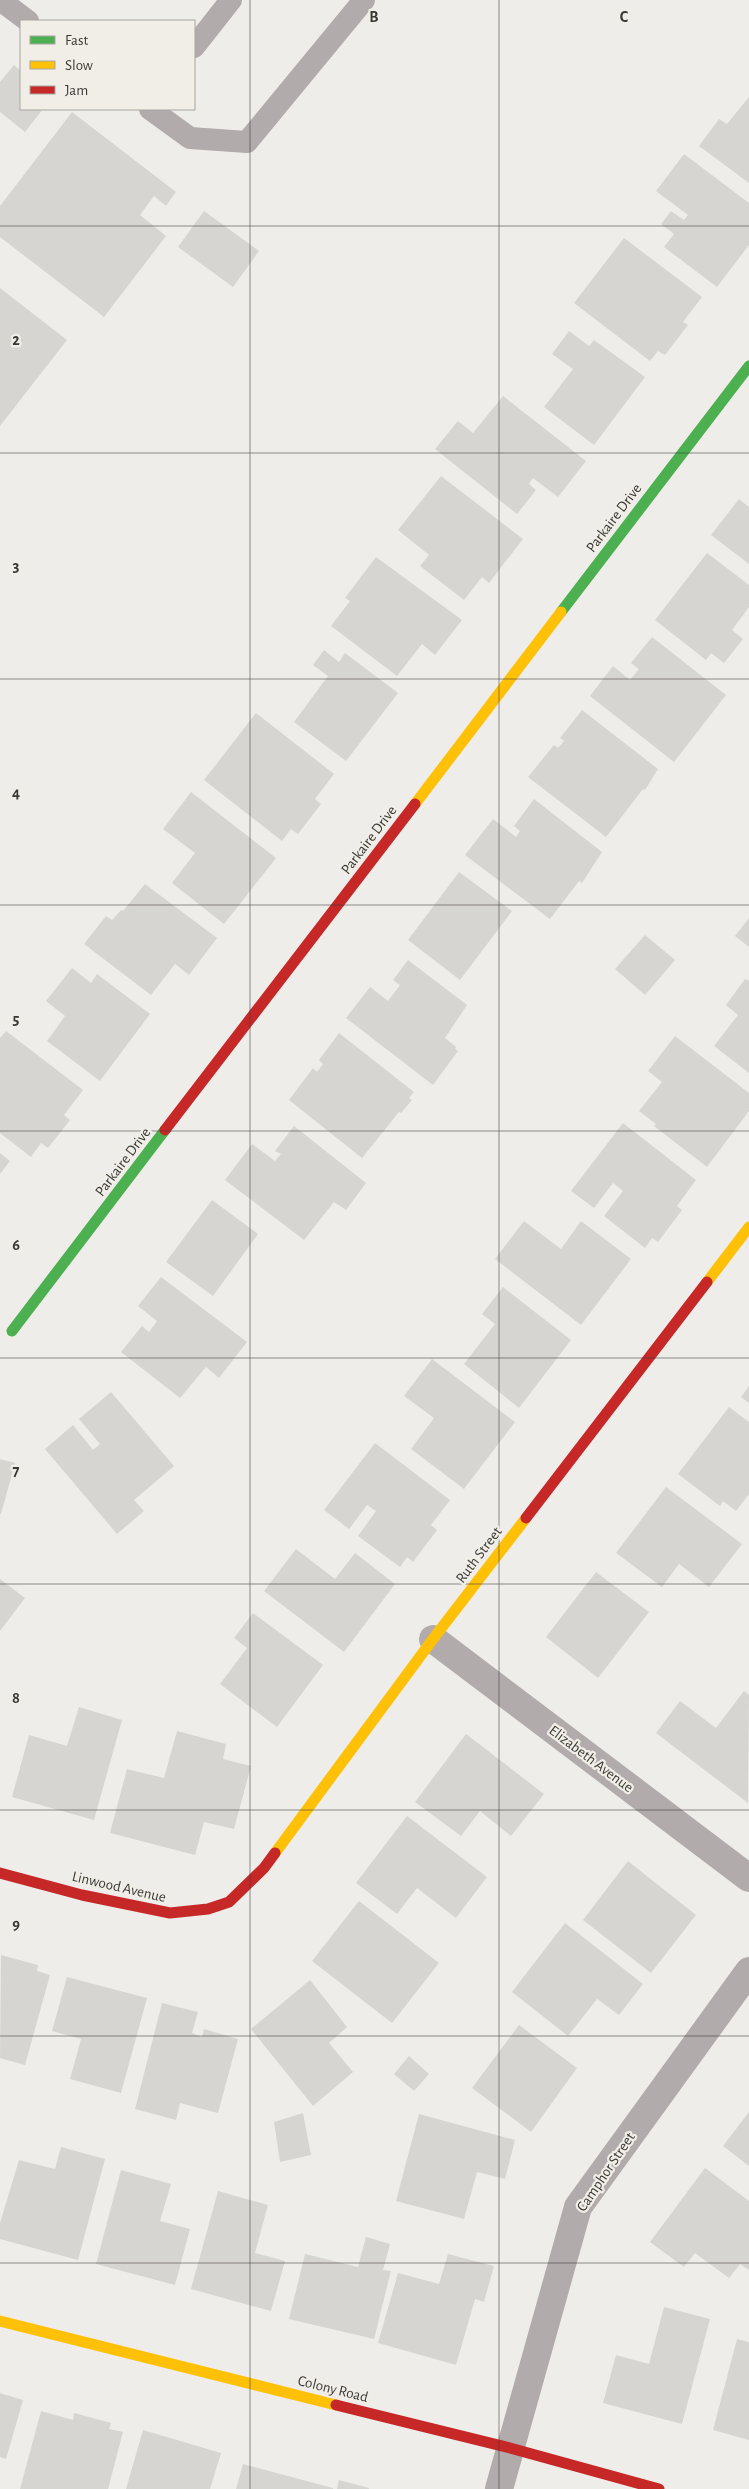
<svg xmlns="http://www.w3.org/2000/svg" width="749" height="2489" viewBox="0 0 749 2489" font-family="'Alegreya Sans',sans-serif">
  <rect width="100%" height="100%" fill="#efede9"/>
  <path fill="#d7d5d2" d="M14,65L21,71V109H43L25,132L0,112V82Z
    M749,97V183L699,146L719,119L727,124Z
    M72,112L176,192L166,206L154,196L140,215L166,236L104,317L0,237V206Z
    M684,154L749,203V245L717,287L664,247L674,234L661,224L671,211L684,220L688,215L656,191Z
    M204,211L259,251L233,287L178,247Z
    M624,238L702,297L683,322L688,325L665,355L658,351L650,361L574,303Z
    M0,288L67,340L0,426Z
    M569,331L589,346L594,340L645,377L594,445L544,407L573,369L552,354Z
    M503,396L586,461L558,497L533,478L529,484L536,490L517,514L435,449L458,421L473,433Z
    M441,476L523,539L489,583L482,577L464,600L420,566L429,555L398,530Z
    M739,499L749,507V564L711,535Z
    M707,553L749,585V607L732,630L743,639L724,663L711,653L706,660L655,620Z
    M376,557L462,620L435,655L422,644L397,676L331,626L350,601L345,598Z
    M652,637L726,695L674,762L590,696L613,666L630,680L639,669L631,663Z
    M324,650L339,662L345,653L398,693L346,761L294,722L328,676L313,665Z
    M582,710L658,769L645,790L643,789L606,837L528,777L554,745L558,748L564,741L560,738Z
    M256,713L334,774L315,799L321,804L298,834L291,829L282,841L204,780Z
    M191,792L276,858L224,924L172,883L195,853L163,829Z
    M534,799L602,852L582,883L579,881L550,919L465,855L493,819L516,837L520,831L514,826Z
    M459,872L512,911L460,980L408,940Z
    M145,884L217,938L189,975L175,964L151,995L84,944L106,916L112,920L121,910L123,911Z
    M749,918V947L735,936Z
    M645,935L675,960L645,995L615,969Z
    M408,960L467,1005L445,1038L456,1047L455,1049L458,1051L433,1085L346,1018L370,987L388,1001L400,985L393,980Z
    M72,968L91,983L97,974L150,1014L100,1081L47,1041L65,1016L46,1001Z
    M745,979L749,981V1073L714,1046L738,1015L726,1005Z
    M6,1031L83,1090L64,1115L70,1120L48,1148L41,1143L31,1157L0,1133V1038Z
    M339,1033L414,1092L409,1098L412,1100L401,1113L399,1112L362,1158L289,1100L313,1068L317,1072L323,1064L319,1060Z
    M675,1036L749,1093V1111L707,1167L654,1126L656,1124L639,1111L662,1082L648,1071Z
    M623,1123L696,1180L677,1206L682,1210L658,1242L652,1238L645,1248L604,1216L623,1191L613,1183L594,1208L571,1191Z
    M294,1126L366,1183L346,1210L334,1202L304,1240L225,1180L252,1144L275,1161L281,1154L275,1151Z
    M0,1153L10,1161L0,1174Z
    M212,1200L258,1234L213,1296L166,1262Z
    M524,1221L561,1249L581,1221L631,1259L581,1325L495,1259Z
    M161,1277L247,1342L219,1378L206,1367L180,1398L121,1352L142,1326L149,1332L157,1321L138,1306Z
    M503,1287L571,1340L519,1408L464,1364L495,1324L482,1314Z
    M432,1359L515,1422L464,1489L411,1449L434,1418L404,1396Z
    M749,1386V1403L741,1397Z
    M111,1392L174,1466L134,1500L144,1511L117,1534L45,1449L73,1425L93,1450L100,1444L79,1419Z
    M729,1407L749,1422V1494L736,1511L723,1501L720,1506L678,1474Z
    M375,1443L450,1500L431,1525L437,1530L413,1562L407,1557L400,1567L358,1536L376,1511L367,1505L349,1529L324,1510Z
    M0,1459L15,1463L1,1514H0Z
    M666,1487L742,1544L709,1587L679,1564L662,1587L616,1553Z
    M296,1549L335,1579L355,1553L395,1584L344,1652L264,1591Z
    M596,1572L649,1612L598,1678L546,1637Z
    M0,1579L25,1598L0,1631Z
    M253,1613L323,1665L277,1727L220,1684L247,1648L234,1638Z
    M744,1691L749,1695L748,1803L656,1733L680,1701L716,1728Z
    M79,1707L122,1720L94,1820L12,1797L29,1735L67,1746Z
    M177,1731L226,1744L223,1759L251,1766L234,1829L204,1822L195,1855L110,1833L127,1769L164,1778Z
    M466,1734L544,1794L511,1836L480,1811L461,1836L415,1802Z
    M407,1816L487,1877L456,1918L417,1888L397,1914L356,1883Z
    M628,1861L696,1915L651,1973L583,1920Z
    M359,1901L439,1963L392,2023L312,1961Z
    M565,1923L643,1984L619,2015L597,1999L568,2036L512,1992Z
    M1,1955L38,1965L37,1971L50,1975L25,2065L0,2058Z
    M67,1977L147,1998L121,2093L70,2079L81,2039L52,2031Z
    M310,1980L347,2027L329,2043L353,2072L313,2106L251,2029Z
    M162,2003L198,2012L192,2033L202,2037L204,2029L238,2039L218,2113L180,2103L176,2120L135,2109Z
    M519,2025L577,2068L531,2132L472,2088Z
    M409,2056L429,2074L414,2091L394,2074Z
    M749,2112V2166L723,2146Z
    M303,2113L311,2155L280,2162L274,2122Z
    M419,2114L515,2140L505,2179L477,2172L464,2219L396,2201Z
    M61,2147L105,2159L78,2260L0,2239V2223L19,2160L55,2169Z
    M705,2168L749,2201V2270L740,2264L729,2278L695,2253L684,2267L650,2242Z
    M121,2170L171,2184L160,2221L190,2229L175,2285L96,2264Z
    M218,2191L268,2205L255,2253L285,2261L271,2311L191,2289Z
    M366,2237L390,2244L383,2270L391,2271L374,2339L289,2319L305,2254L358,2267Z
    M448,2254L494,2266L484,2302L475,2299L456,2365L378,2343L398,2273L439,2284Z
    M664,2307L710,2319L682,2424L603,2403L616,2355L649,2364Z
    M737,2339L749,2342V2440L713,2430Z
    M0,2393L23,2400L6,2459L0,2457Z
    M41,2411L73,2420L74,2413L111,2423L109,2429L123,2432L108,2489H20Z
    M143,2430L221,2453L210,2489H126Z
    M243,2464L333,2488V2489H236Z
    M339,2480L369,2488V2489H337Z"/>
  <g fill="none" stroke-linecap="round" stroke-linejoin="round">
    <path stroke="#b1abac" stroke-width="22" d="M0,0L28,21
      M194,47L231,0
      M150,109L190,138L247,142L364,0"/>
    <path stroke="#b1abac" stroke-width="28" d="M433,1639L749,1878
      M499,2489L578,2207L749,1971"/>
    <path stroke="#4caf50" stroke-width="11" d="M561,612L749,366
      M12,1331L165,1130"/>
    <path stroke="#ffc107" stroke-width="11" d="M415,804L561,612
      M707,1282L749,1227
      M275,1853L433,1639L526,1518
      M0,2321L336,2405"/>
    <path stroke="#c62828" stroke-width="11" d="M165,1130L415,804
      M526,1518L707,1282
      M0,1873L82,1895L170,1913L208,1909L229,1902L264,1868L275,1853
      M336,2405L510,2448L659,2489"/>
  </g>
  <path fill="none" stroke="#3a3936" stroke-width="1" stroke-opacity="0.55" d="M250,0V2489M499,0V2489M0,226H749M0,453H749M0,679H749M0,905H749M0,1131H749M0,1358H749M0,1584H749M0,1810H749M0,2036H749M0,2263H749"/>
  <g text-anchor="middle" dominant-baseline="central" stroke-width="4.5" stroke-linejoin="round" paint-order="stroke">
    <g font-size="15" fill="#3a3936" stroke="#f1eee7">
      <text transform="translate(614 518) rotate(-53)">Parkaire Drive</text>
      <text transform="translate(369 840) rotate(-53)">Parkaire Drive</text>
      <text transform="translate(123 1162) rotate(-53)">Parkaire Drive</text>
      <text transform="translate(479 1555) rotate(-53)">Ruth Street</text>
      <text transform="translate(591 1759) rotate(37)">Elizabeth Avenue</text>
      <text transform="translate(119 1887) rotate(13)">Linwood Avenue</text>
      <text transform="translate(606 2172) rotate(-56)">Camphor Street</text>
      <text transform="translate(333 2389) rotate(14)">Colony Road</text>
    </g>
  </g>
  <g font-size="16" text-anchor="middle" font-weight="bold" fill="#3a3936" stroke="#f1eee7" stroke-width="4.5" stroke-linejoin="round" paint-order="stroke">
    <text x="374" y="22">B</text>
    <text x="624" y="22">C</text>
    <text x="16" y="345">2</text>
    <text x="16" y="571">3</text>
    <text x="16" y="798">4</text>
    <text x="16" y="1024">5</text>
    <text x="16" y="1250">6</text>
    <text x="16" y="1476">7</text>
    <text x="16" y="1703">8</text>
    <text x="16" y="1929">9</text>
  </g>
  <rect x="20" y="20" width="175" height="90" fill="#f1eee7" stroke="#a8a6a0"/>
  <rect x="30" y="36" width="25" height="8" fill="#4caf50" stroke="#a8a6a0"/>
  <text x="65" y="45" font-size="15" fill="#3a3936">Fast</text>
  <rect x="30" y="61" width="25" height="8" fill="#ffc107" stroke="#a8a6a0"/>
  <text x="65" y="70" font-size="15" fill="#3a3936">Slow</text>
  <rect x="30" y="86" width="25" height="8" fill="#c62828" stroke="#a8a6a0"/>
  <text x="65" y="95" font-size="15" fill="#3a3936">Jam</text>
</svg>
